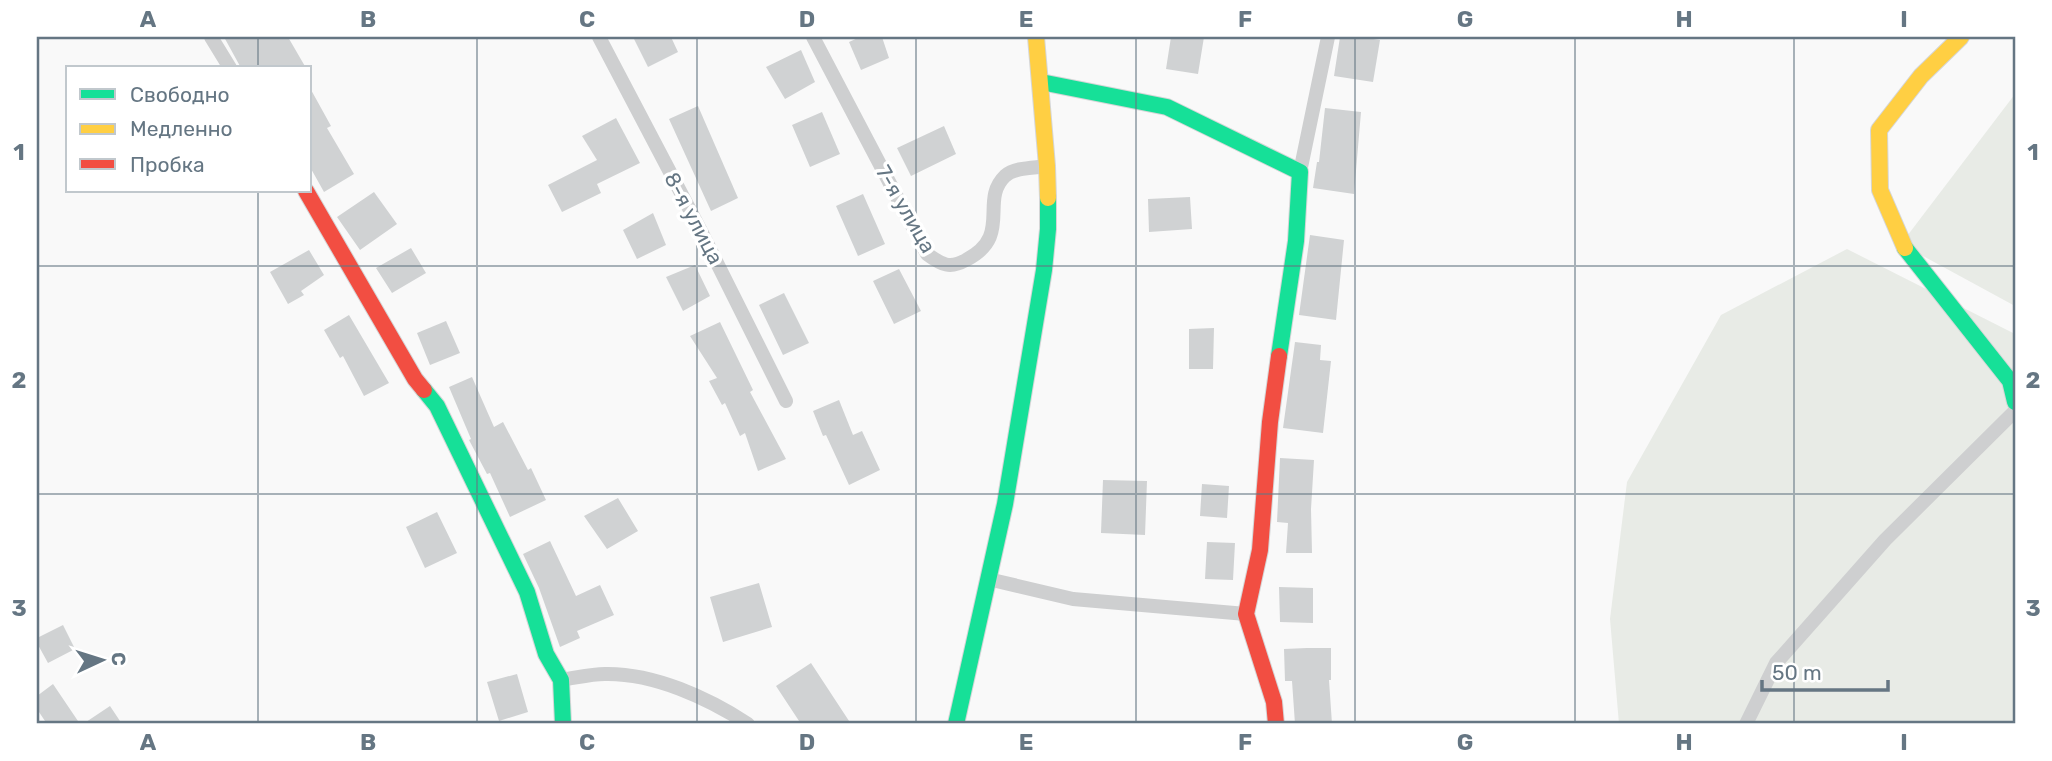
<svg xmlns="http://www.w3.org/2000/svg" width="2052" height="761" viewBox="0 0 2052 761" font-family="Rubik,sans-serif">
  <rect width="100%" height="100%" fill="#f9f9f9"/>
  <path fill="#e8ebe6" d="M2015,94V306L1901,244Z
    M1847,249L2015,334V724H1619L1610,619L1627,482L1721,315Z"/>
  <path fill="#d0d2d3" d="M224,37H288L306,68H241Z
    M633,37H671L678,52L648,67Z
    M860,37H882L889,58L861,70L849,42Z
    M1171,37H1204L1198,74L1166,69Z
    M1340,37H1360L1380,40L1373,82L1334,76Z
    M801,50L815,82L785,99L766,67Z
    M310,88L331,126L327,128L354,174L324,192L310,167Z
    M698,106L738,198L711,211L669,119Z
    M1325,108L1361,112L1354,194L1313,188L1317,162H1319Z
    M822,112L840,154L810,167L792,125Z
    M616,118L640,163L597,184L601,193L562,212L548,185L597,160L582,136Z
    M944,126L956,154L911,176L897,148Z
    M374,192L397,224L360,250L337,217Z
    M863,194L885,244L858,256L836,206Z
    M1190,197L1192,229L1149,232L1148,199Z
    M653,213L666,245L637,259L623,230Z
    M1310,235L1344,240L1336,320L1299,315Z
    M411,248L426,273L392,293L376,268Z
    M309,250L324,275L301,291L304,295L288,304L270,272Z
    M695,265L710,296L683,311L666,277Z
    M899,269L921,311L894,324L873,281Z
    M784,293L809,343L783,355L759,305Z
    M349,315L389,383L364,396L343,356L340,358L324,330Z
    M446,321L460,353L430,365L417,333Z
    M720,322L753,390L750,392L786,459L758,471L745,433L740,436L725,403L722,405L709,381L717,378L690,336Z
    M1214,328L1213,369H1189V329Z
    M1295,342L1321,345L1320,360L1331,361L1323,433L1283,428Z
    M472,377L494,427L503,422L528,470L531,468L546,500L510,517L490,473L487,474L469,440L471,439L449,387Z
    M839,400L853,435L862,431L880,470L849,485L826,435L823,436L813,411Z
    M1280,458L1314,460L1311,509L1312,553H1286L1288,523L1277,522Z
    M1103,480L1147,481L1145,535L1101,533Z
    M1202,484L1229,486L1227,518L1200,516Z
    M618,498L638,531L607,549L584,516Z
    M437,512L457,553L425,568L406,527Z
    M550,541L576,596L600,585L614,615L577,631L580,638L560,647L539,588L523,554Z
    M1207,542L1235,543L1233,580L1205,579Z
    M759,583L772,627L723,642L710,597Z
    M1279,587L1313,588V623L1280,622Z
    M63,625L75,649L48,663L37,643V638Z
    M1307,648H1331V680H1329L1332,724H1295L1292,681H1285L1284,649Z
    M811,663L851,724H801L776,686Z
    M517,674L528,712L499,721L487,682Z
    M53,684L80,724H47L37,709V696Z
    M110,706L122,724H83Z"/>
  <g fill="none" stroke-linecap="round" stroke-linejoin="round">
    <defs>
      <path id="fast" d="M1041,82L1167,107L1300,172L1296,241L1279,356
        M1905,248L2010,381L2015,402
        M424,390L437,406L527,592L546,654L561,680L563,724
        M956,724L1005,504L1044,270L1048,229V198"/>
      <path id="slow" d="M1036,37L1047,166L1048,198
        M1905,248L1880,190L1879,130L1921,76L1961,37"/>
      <path id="jam" d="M306,191L415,379L424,390
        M1276,724L1274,702L1246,614L1260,550L1270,422L1279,356"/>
    </defs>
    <use href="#fast" stroke="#d5d6d7" stroke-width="18"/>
    <use href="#slow" stroke="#d5d6d7" stroke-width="18"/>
    <use href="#jam" stroke="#d5d6d7" stroke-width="18"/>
    <path stroke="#cecfd0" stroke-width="14" d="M211,37L230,68
      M599,37L702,233L786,401
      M813,37L927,254C942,265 950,269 966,260C1013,236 979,201 1005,176C1015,167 1035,168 1047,166
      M1300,172L1328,37
      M988,579L1073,599L1246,614
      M561,680C576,678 590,674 605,674C654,673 708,698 748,724
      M1746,724L1776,663L1885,540L2015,411"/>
    <use href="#fast" stroke="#16e098" stroke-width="16"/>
    <use href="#slow" stroke="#ffcf43" stroke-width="16"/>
    <use href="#jam" stroke="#f24e42" stroke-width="16"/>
  </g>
  <path fill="none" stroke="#657683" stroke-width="2" stroke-opacity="0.55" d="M258,37V68M477,37V724M697,37V724M916,37V724M1136,37V724M1355,37V724M1575,37V724M1794,37V724M258,191V724M37,266H2015M37,494H2015"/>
  <g text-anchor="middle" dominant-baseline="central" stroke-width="7" stroke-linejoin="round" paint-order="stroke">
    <g font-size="21" fill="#657683" stroke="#fff">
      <text transform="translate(906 209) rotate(60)">7-я улица</text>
      <text transform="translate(694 218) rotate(62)">8-я улица</text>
    </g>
  </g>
  <rect width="2052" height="761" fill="none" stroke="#ffffff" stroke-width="77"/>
  <rect x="66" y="66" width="245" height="126" fill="#ffffff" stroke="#c1c8cd" stroke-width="2"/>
  <rect x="80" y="89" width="35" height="10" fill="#16e098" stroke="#c1c8cd" stroke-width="2"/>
  <text x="130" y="102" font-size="21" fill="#657683">Свободно</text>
  <rect x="80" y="124" width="35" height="10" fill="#ffcf43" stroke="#c1c8cd" stroke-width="2"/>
  <text x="130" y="136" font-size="21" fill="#657683">Медленно</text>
  <rect x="80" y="159" width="35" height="10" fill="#f24e42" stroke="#c1c8cd" stroke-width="2"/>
  <text x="130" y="172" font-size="21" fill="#657683">Пробка</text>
  <g transform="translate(102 660) rotate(86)" stroke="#ffffff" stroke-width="5" paint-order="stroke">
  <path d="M0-5L12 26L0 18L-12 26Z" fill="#657683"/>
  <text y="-10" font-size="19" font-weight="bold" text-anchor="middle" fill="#657683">С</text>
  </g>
  <path d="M1762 680v10h126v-10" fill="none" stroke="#657683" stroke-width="3.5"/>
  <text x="1772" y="680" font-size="21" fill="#657683" stroke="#ffffff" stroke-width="5" paint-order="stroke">50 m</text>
  <rect x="38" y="38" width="1976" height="684" fill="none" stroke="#657683" stroke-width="2.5"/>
  <g font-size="23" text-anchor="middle" font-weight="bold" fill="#657683">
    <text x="148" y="27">A</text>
    <text x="368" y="27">B</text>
    <text x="587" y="27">C</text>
    <text x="807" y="27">D</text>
    <text x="1026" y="27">E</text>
    <text x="1245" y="27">F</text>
    <text x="1465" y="27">G</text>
    <text x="1684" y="27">H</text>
    <text x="1904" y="27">I</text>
    <text x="19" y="160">1</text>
    <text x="2033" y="160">1</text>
    <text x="19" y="388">2</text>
    <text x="2033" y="388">2</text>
    <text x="19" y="616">3</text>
    <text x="2033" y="616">3</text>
    <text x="148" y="750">A</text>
    <text x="368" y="750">B</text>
    <text x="587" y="750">C</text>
    <text x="807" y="750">D</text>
    <text x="1026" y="750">E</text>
    <text x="1245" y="750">F</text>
    <text x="1465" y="750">G</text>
    <text x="1684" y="750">H</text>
    <text x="1904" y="750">I</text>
  </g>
</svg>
